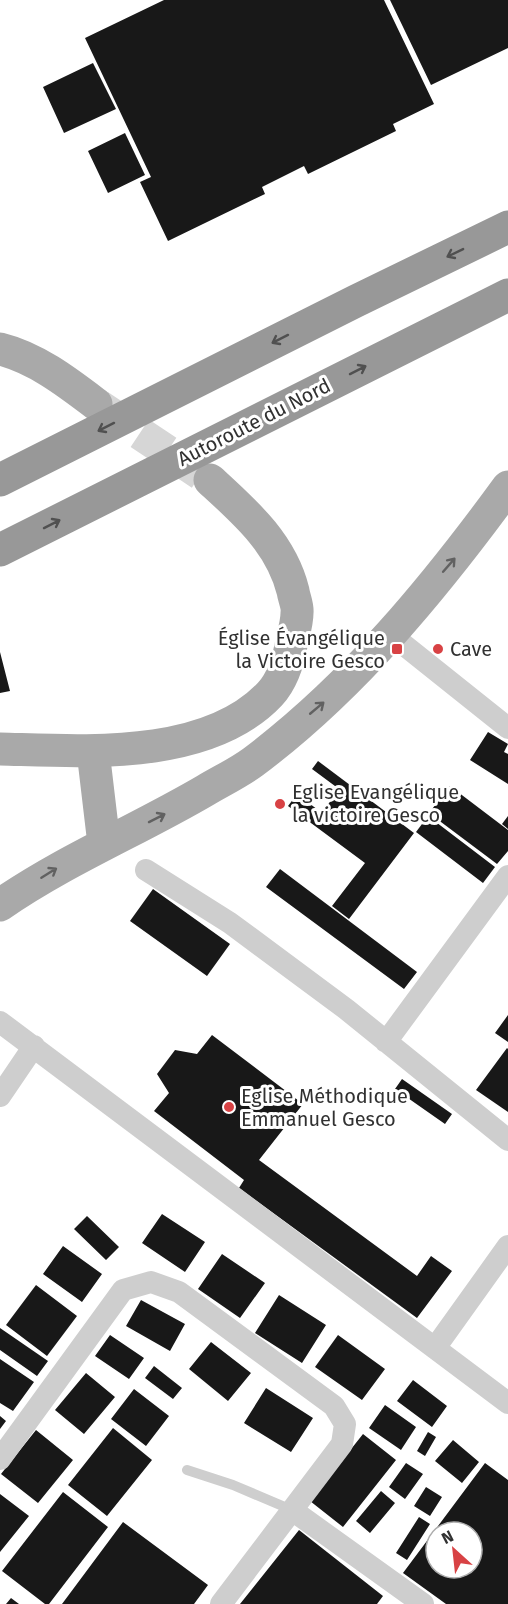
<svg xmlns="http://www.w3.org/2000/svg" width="508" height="1604" viewBox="0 0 508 1604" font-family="'Fira Sans',sans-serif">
  <rect width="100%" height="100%" fill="#fff"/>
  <path fill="#181818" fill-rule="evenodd" d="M164,0H384L434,104L393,124L396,131L308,174L304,166L262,187L265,194L168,241L140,182L151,177L85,38Z
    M390,0H508V48L431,85Z
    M93,63L116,109L64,133L43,87Z
    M125,133L145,175L108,193L88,151Z
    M0,652L10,691L0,693Z
    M488,732L508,744L504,752L508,754V784L470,760Z
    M318,761L414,833L349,919L332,906L365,863L288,806L297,794L322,813L339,789L312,769Z
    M450,786L508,830V851L497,864L429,813Z
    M428,816L495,867L483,883L416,832Z
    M508,816V829L502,824Z
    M280,869L417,972L404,989L266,887Z
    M153,889L230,944L207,976L130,921Z
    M508,1015V1042L495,1033Z
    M212,1035L303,1104L259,1160L417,1276L431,1256L452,1271L417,1318L239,1188L244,1180L154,1111L169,1093L157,1074L175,1050L197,1054Z
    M507,1048L508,1049V1112L476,1090Z
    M402,1079L452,1114L445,1124L395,1089Z
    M162,1214L205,1242L185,1272L142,1243Z
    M87,1216L119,1247L106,1260L74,1229Z
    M63,1246L102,1274L82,1302L43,1274Z
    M222,1254L265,1283L240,1318L198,1289Z
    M36,1285L77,1316L47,1356L6,1325Z
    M279,1295L326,1325L302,1363L255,1333Z
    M141,1300L185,1324L170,1351L126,1326Z
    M0,1328L48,1361L37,1376L0,1350Z
    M110,1335L144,1358L129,1379L95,1356Z
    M338,1335L385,1369L362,1400L315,1367Z
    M211,1342L251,1373L228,1401L189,1369Z
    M0,1359L34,1382L13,1411L0,1403Z
    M154,1366L182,1388L173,1399L145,1378Z
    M86,1373L115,1397L84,1434L55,1410Z
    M413,1380L447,1406L432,1427L397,1401Z
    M266,1388L313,1418L291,1452L244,1423Z
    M134,1389L169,1416L146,1446L111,1419Z
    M385,1405L416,1427L401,1450L369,1428Z
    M0,1416L6,1421L0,1429Z
    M113,1428L152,1460L107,1516L68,1485Z
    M36,1430L73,1460L38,1503L1,1474Z
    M428,1432L436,1437L425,1456L417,1451Z
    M363,1434L396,1460L343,1527L310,1501Z
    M453,1440L479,1462L462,1483L435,1461Z
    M406,1463L423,1474L405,1499L389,1487Z
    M485,1463L508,1480V1604H446L403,1573ZM436,1532H472V1568H436Z
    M426,1487L442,1497L430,1516L414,1506Z
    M381,1491L395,1503L370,1533L356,1521Z
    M63,1492L108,1527L49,1604H45L2,1571Z
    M0,1494L29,1516L0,1552Z
    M419,1517L430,1524L407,1560L396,1553Z
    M123,1522L208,1585L194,1604H62Z
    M299,1530L383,1596L377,1604H240Z
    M11,1598L19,1604H6Z"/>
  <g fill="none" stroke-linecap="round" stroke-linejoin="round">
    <path stroke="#d6d6d6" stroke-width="33" stroke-dasharray="33 16" stroke-linecap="butt" d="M99,406L201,474"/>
    <path stroke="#cecece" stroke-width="10" d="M187,1470L233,1485L292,1510"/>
    <path stroke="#cecece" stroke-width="22" d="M389,633L508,728
      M146,870L230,923L346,1009L508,1140
      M0,1022L508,1403
      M386,1042L508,876
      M0,1096L34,1046
      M435,1348L508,1246
      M0,1459L123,1290L151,1282L179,1292L334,1406L345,1424L342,1444L221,1604
      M292,1510L423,1604"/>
    <path stroke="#a9a9a9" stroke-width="33" d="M0,349C36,358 67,382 96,404
      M0,749C83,751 207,761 270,694C283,680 289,659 292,640C294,632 297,622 297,613C298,606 294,598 293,591C281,543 245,512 210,480
      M93,751L104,844
      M0,905C65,860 138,830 206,790C221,781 238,773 253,762C353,687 435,587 508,487"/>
    <path stroke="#989898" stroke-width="33" d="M0,480L356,301L508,227
      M0,550L508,295"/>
  </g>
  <defs><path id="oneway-shaft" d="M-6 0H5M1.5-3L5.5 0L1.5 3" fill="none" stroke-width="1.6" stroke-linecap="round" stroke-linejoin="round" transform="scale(1.5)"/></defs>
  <g stroke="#505050">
    <use href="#oneway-shaft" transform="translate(455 253) rotate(154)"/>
    <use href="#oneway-shaft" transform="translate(280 339) rotate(153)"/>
    <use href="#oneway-shaft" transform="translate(358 370) rotate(-27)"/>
    <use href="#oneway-shaft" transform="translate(106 427) rotate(153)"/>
    <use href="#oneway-shaft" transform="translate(52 524) rotate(-27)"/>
  </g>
  <g stroke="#616161">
    <use href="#oneway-shaft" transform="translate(449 565) rotate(-49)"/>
    <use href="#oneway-shaft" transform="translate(317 708) rotate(-40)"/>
    <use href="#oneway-shaft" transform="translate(157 818) rotate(-27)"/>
    <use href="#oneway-shaft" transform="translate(49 873) rotate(-32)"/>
  </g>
  <g fill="#d84244" stroke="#fff" stroke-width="2">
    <rect x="391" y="643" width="12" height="12" rx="3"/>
    <circle cx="438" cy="649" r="6"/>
    <circle cx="280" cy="804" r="6"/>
    <circle cx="229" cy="1107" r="6"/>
  </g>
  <g text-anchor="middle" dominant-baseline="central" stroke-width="6" stroke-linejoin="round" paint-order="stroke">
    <g font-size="20" fill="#313131" stroke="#fff">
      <text transform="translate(254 422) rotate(-27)">Autoroute du Nord</text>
    </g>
    <g font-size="20" fill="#313131" stroke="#fff" text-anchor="start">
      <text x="385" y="638" text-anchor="end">Église Évangélique<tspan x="385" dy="23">la Victoire Gesco</tspan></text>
      <text x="450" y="649">Cave</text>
      <text x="292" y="792">Eglise Evangélique<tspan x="292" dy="23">la victoire Gesco</tspan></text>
      <text x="241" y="1096">Eglise Méthodique<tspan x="241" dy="23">Emmanuel Gesco</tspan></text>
    </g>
  </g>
  <g transform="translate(454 1550) rotate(333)"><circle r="28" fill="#ffffff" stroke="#adadad" stroke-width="1.5"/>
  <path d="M0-4.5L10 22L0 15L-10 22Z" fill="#d84244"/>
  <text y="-9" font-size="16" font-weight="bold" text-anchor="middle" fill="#313131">N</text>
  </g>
</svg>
